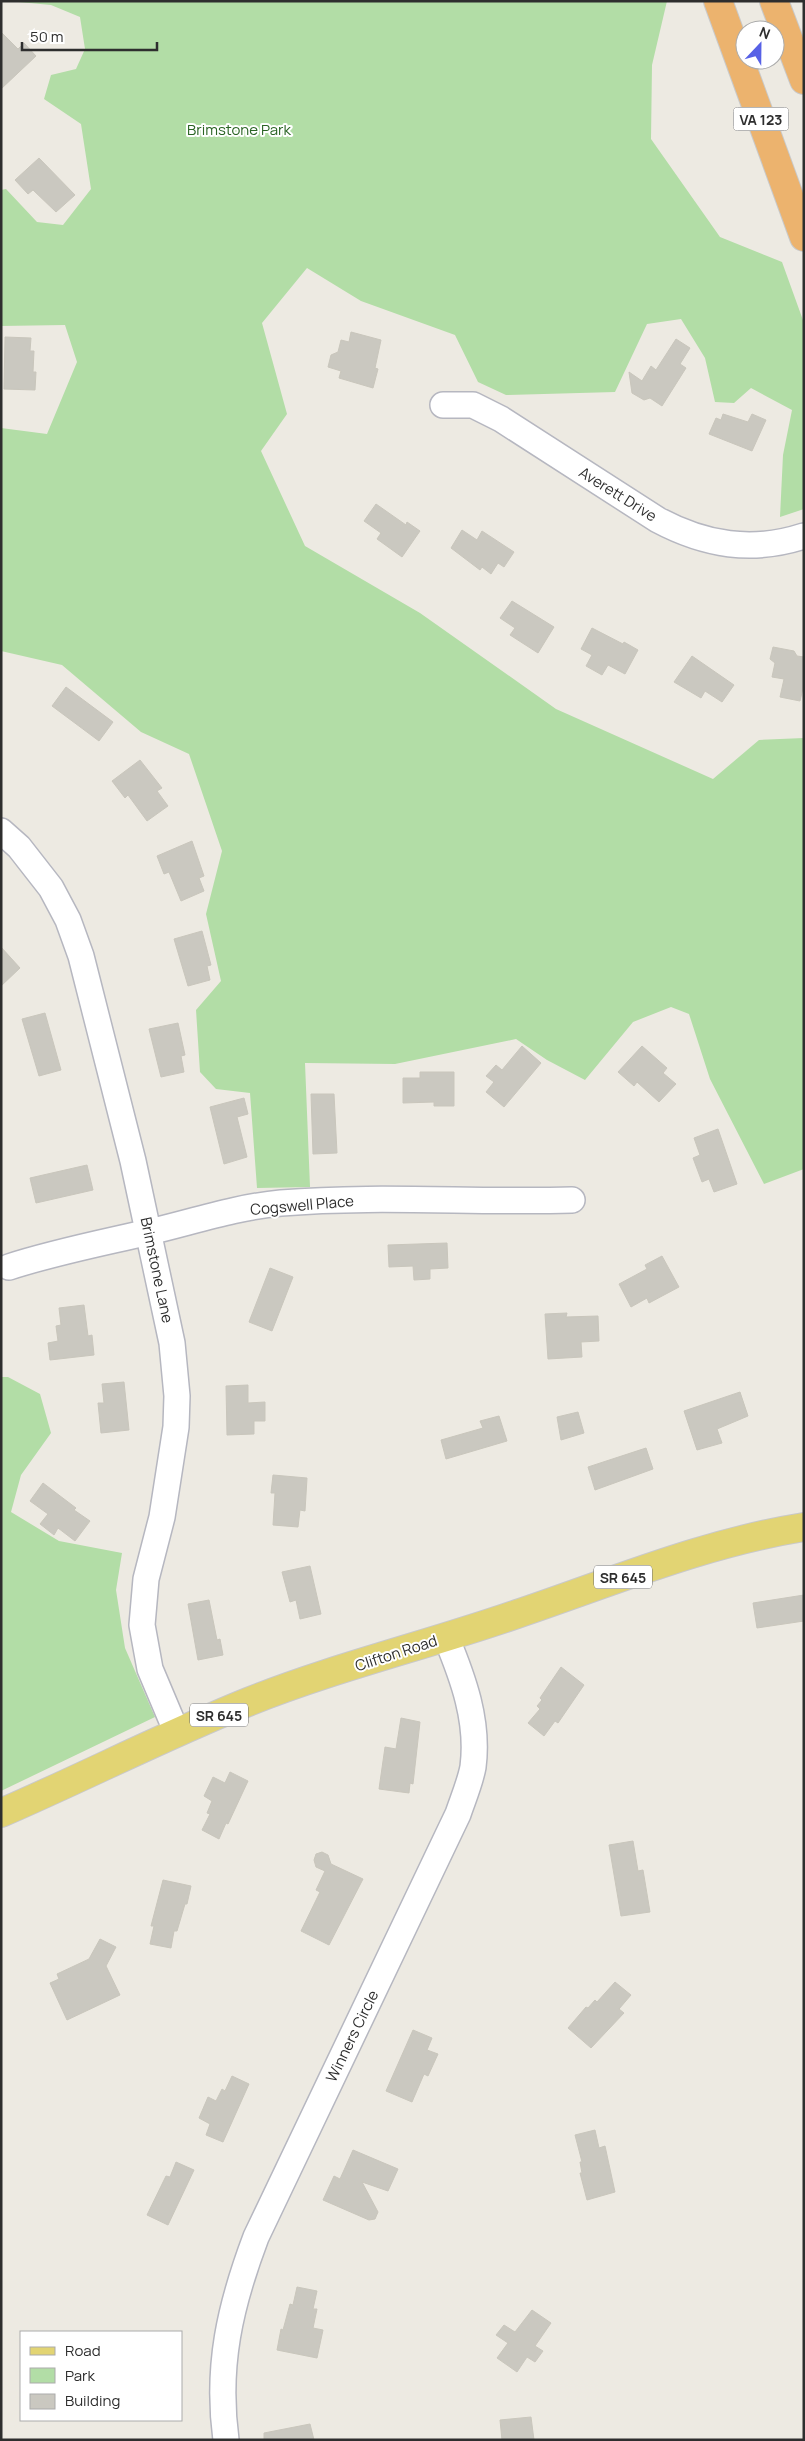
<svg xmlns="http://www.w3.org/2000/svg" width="805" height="2441" viewBox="0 0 805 2441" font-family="Manrope,sans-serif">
  <rect width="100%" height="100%" fill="#edeae2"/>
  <path fill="#b2dda6" d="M8,1H667L652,65L651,139L720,237L782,262L804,323V509L780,517L783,455L792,410L751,388L734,403L715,402L705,358L681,319L647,324L615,392L506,395L478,382L455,335L361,301L307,268L262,323L287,414L261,451L305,546L420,613L556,709L713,779L759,740L804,738V1169L764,1184L710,1079L689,1014L671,1007L633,1022L585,1080L547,1060L516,1039L395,1064L305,1063L310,1187L257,1188L250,1093L216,1089L200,1072L196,1010L221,981L206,914L222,851L189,754L141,732L62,665L1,651V428L47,434L77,362L65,325L1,326V190L6,189L37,222L63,225L91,189L81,124L44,99L51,75L76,69L85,49L80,17L51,5Z
    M1,1377H8L40,1394L51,1433L21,1475L11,1512L59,1541L122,1553L116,1590L125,1648L155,1717L1,1791Z"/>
  <path fill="#cac8c0" stroke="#c9c6bc" d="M1,32L18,49L24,43L36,56L1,89Z
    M39,158L75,195L56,212L33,190L28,194L15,180Z
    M351,332L381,340L375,368L378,369L373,388L339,378L341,371L328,367L331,355L338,352L341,340L349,342Z
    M5,337L31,338L30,351H34L33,372H36L35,390L4,389Z
    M676,339L690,348L680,364L686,368L662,406L650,398L644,400L632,393L629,372L642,381L651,366L656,370Z
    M723,414L748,422L752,414L766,420L752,451L709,434L716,418L721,420Z
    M376,504L406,525L407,522L420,531L402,557L377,539L381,533L364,521Z
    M462,530L477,540L482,531L514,552L504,567L498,563L491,574L482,567L480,570L451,548Z
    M512,601L554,627L538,653L510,635L515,628L500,618Z
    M592,628L623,644L624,642L638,650L625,674L608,665L602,675L586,666L592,655L581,649Z
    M773,647L794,651L797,656L804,657V684L800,701L780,697L784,679L772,677L775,663L770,659Z
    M692,656L734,685L722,702L705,691L701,698L674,682Z
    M66,687L113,722L99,741L52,706Z
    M140,760L162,788L157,791L168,806L147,821L128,795L125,798L112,781Z
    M192,841L204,876L199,878L204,891L181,901L169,872L164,874L157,856Z
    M202,931L211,965L207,966L210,980L188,986L174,939Z
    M1,947L20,968L1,986Z
    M45,1013L61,1070L39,1076L22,1019Z
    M178,1023L185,1055L181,1056L184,1072L161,1077L149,1029Z
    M522,1046L541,1063L504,1107L486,1092L494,1082L486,1076L496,1065L502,1070Z
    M642,1046L667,1068L663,1073L676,1084L659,1102L637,1082L634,1086L618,1072Z
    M420,1072H454V1106H434V1102L403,1103V1078H420Z
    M311,1094H334L337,1153L313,1154Z
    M244,1098L248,1114L237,1117L247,1157L224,1164L210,1107Z
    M718,1129L737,1184L714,1192L709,1179L702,1182L693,1158L700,1155L694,1138Z
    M87,1165L93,1190L36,1203L30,1178Z
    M447,1243L448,1268L430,1269V1279L414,1280L413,1266L389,1267L388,1245Z
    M662,1256L679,1287L649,1303L647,1298L631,1307L619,1284L647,1269L645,1265Z
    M270,1268L293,1277L272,1331L249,1322Z
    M84,1305L88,1336L92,1335L94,1355L50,1360L48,1343L58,1341L56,1326L61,1325L59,1308Z
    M567,1313L566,1317L598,1316L599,1341L581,1342L582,1357L548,1359L545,1314Z
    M124,1382L129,1430L101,1433L98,1403H104L102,1384Z
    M248,1385V1403L265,1402V1421H254V1434L227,1435L226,1386Z
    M740,1392L748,1416L717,1429L722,1443L697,1450L684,1411Z
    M578,1412L584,1433L561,1440L557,1417Z
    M499,1416L507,1441L446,1459L441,1440L483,1428L480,1421Z
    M646,1448L653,1469L595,1490L588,1467Z
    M273,1475L307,1478L305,1511L300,1510L298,1527L273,1525L275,1493H271Z
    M43,1483L76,1508L74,1510L90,1521L75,1541L58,1528L54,1535L40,1524L48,1514L30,1501Z
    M310,1566L321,1614L300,1619L296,1600L290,1602L282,1572Z
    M804,1595V1621L757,1628L753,1603Z
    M209,1600L217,1640L220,1639L223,1655L198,1660L188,1604Z
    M561,1667L584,1685L558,1723L555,1721L544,1736L528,1723L540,1709L537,1706L542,1700L540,1698Z
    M401,1718L420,1722L413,1784L410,1783L409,1793L379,1789L385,1747L396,1749Z
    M230,1772L248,1781L228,1824L226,1823L219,1839L202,1830L210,1814L207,1813L212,1801L204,1796L213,1777L225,1783Z
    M633,1841L638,1871L643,1870L650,1912L621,1916L609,1845Z
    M322,1852L328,1855L331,1864L363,1879L329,1945L301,1931L320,1892L316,1890L325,1871L316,1867L314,1860L316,1854Z
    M163,1880L191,1886L187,1904H185L177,1931H174L171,1948L150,1944L154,1926H151Z
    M100,1939L116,1947L106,1966L120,1995L67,2020L50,1983L59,1979L57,1974L89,1959Z
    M615,1982L631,1995L619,2009L624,2013L591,2048L568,2028L586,2007L588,2008L595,2000L597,2002Z
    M413,2030L432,2038L427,2050L438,2054L428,2076L424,2074L412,2102L386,2091Z
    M232,2076L249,2084L223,2142L206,2135L210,2124L199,2118L208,2097L216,2101L222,2089L225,2091Z
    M595,2130L599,2148L605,2146L615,2192L587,2200L580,2173H582L580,2162H582L575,2135Z
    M353,2150L398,2169L388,2191L362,2182L378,2212L375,2219L369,2220L323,2200L334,2176L340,2179Z
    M176,2162L194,2170L168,2225L147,2215L166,2176L170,2177Z
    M297,2287L317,2291L313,2309H317L313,2328L323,2330L317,2358L277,2350L281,2329L283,2330L290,2304L293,2305Z
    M532,2310L551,2323L535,2346L543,2351L535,2362L527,2357L517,2372L497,2358L508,2343L496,2335L504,2325L515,2332Z
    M531,2417L534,2440H502L500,2420Z
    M310,2424L314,2440H264V2433Z"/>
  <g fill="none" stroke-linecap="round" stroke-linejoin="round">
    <defs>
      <path id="minor" d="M443,405H473L501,419L658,520C705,545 752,553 804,536
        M1,831L19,847L51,888L68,920L81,956L133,1161L172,1343L177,1396L176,1427L162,1517L146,1579L142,1625L150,1669L177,1733
        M9,1267C55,1252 102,1243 149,1232C192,1222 236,1207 281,1203C378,1195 475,1203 572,1200
        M226,2440C216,2366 230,2306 256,2237L458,1814C463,1799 470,1783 473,1767C479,1721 463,1678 446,1637"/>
      <path id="major" d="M1,1813C84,1777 164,1736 248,1702C335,1667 428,1645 517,1614C612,1582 704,1543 804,1527"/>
      <path id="highway" d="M718,1L804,237
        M774,1L804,80"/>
    </defs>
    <use href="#minor" stroke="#b6b7c0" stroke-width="28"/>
    <use href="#major" stroke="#c9c9c9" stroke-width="30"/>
    <use href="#highway" stroke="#c9c9c9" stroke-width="30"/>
    <use href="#minor" stroke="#fff" stroke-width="25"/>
    <use href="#major" stroke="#e2d473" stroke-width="28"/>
    <use href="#highway" stroke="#ecb36e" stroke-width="28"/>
  </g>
  <g text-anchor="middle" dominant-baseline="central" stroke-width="4" stroke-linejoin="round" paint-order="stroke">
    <g fill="#fff" stroke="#6d6d6d" stroke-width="1">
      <rect x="733.5" y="107.5" width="55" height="23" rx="4"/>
      <rect x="594" y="1565.5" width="58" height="23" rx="4"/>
      <rect x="190" y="1703.5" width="58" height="23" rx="4"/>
    </g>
    <g font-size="14" font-weight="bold" fill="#2e2e2e">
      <text x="761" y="119">VA 123</text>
      <text x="623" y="1577">SR 645</text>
      <text x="219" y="1715">SR 645</text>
    </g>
    <g font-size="15" fill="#2a6424" stroke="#fff">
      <text x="239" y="129">Brimstone Park</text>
    </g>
    <g font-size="15" fill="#2e2e2e" stroke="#fff">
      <text transform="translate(618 494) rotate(32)">Averett Drive</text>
      <text transform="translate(302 1205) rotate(-5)">Cogswell Place</text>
      <text transform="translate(157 1270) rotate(78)">Brimstone Lane</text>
      <text transform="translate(396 1653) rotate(-18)">Clifton Road</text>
      <text transform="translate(352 2036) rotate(-64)">Winners Circle</text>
    </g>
  </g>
  <rect width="805" height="2441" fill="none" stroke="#2e2e2e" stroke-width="5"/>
  <rect x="20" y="2331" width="162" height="90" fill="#ffffff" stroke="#ababab"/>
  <rect x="30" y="2347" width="25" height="8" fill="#e2d473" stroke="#ababab"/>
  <text x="65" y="2356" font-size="15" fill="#2e2e2e">Road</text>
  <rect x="30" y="2368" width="25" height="15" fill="#b2dda6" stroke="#ababab"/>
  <text x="65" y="2381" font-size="15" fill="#2e2e2e">Park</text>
  <rect x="30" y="2394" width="25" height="15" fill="#cac8c0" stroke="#ababab"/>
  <text x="65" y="2406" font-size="15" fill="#2e2e2e">Building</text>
  <g transform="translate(760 45) rotate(22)"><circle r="24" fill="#ffffff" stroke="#ababab"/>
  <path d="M0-4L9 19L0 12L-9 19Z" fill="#5761e6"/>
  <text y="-8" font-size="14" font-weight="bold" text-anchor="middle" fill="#2e2e2e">N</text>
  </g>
  <path d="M22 42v8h135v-8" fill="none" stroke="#2e2e2e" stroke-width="2.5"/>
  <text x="30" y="42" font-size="15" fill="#2e2e2e" stroke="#ffffff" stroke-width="4" paint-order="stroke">50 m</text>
</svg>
